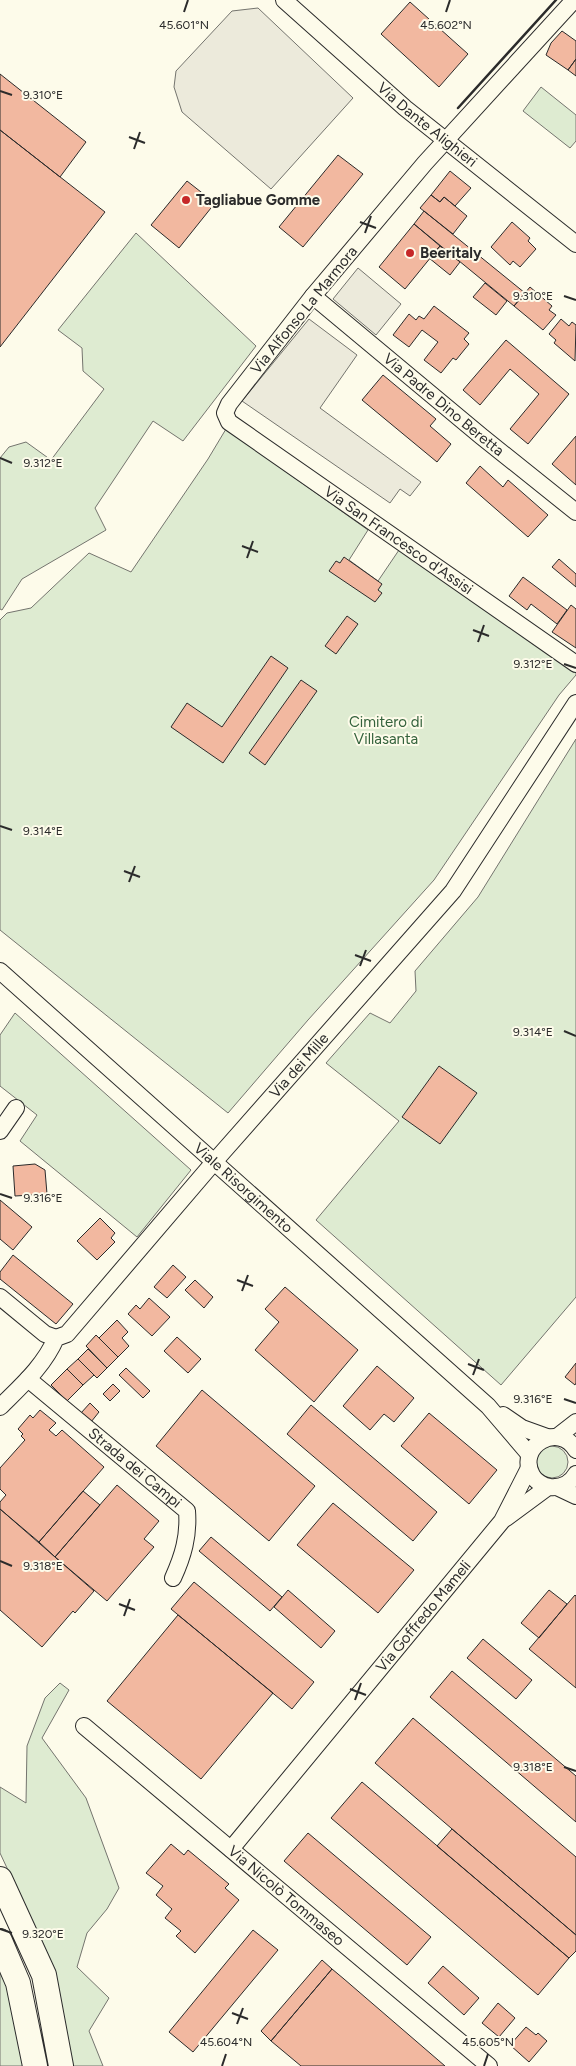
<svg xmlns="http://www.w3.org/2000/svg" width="576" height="2066" viewBox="0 0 576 2066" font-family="Figtree,sans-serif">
  <rect width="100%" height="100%" fill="#fdfbea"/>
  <path fill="#deebd1" stroke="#74746e" d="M541,87L576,115V141L570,148L523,111Z
    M136,233L256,346L183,441L153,421L95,508L106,530L22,579L2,610L0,609V458L9,447L26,442L51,460L104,389L83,371L82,348L58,330Z
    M226,429L368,530L349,560L378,581L399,550L576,671V675L559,695L434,880L308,1020L228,1113L0,930V620L7,613L31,608L89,553L131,572L208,459Z
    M576,739V1297L501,1385L316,1220L399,1121L326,1063L370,1013L390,1023L416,991L415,971L478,897Z
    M15,1013L191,1170L137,1237L20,1141L37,1115L0,1086V1035Z
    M536 1462a16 16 0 1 1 32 0a16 16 0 1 1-32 0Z
    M60,1683L69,1690L42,1738L86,1798L119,1888L107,1909L87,1933L77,1967L109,1998L89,2031L103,2066H70L42,1943L0,1853V1787L26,1803L27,1746L45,1698Z
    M0,1965L9,1984L25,2066H0Z"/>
  <path fill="#eceadb" stroke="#74746e" d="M258,8L353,98L271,189L182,112L174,87L176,71L232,11Z
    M358,268L401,304L376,335L333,299Z
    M309,319L357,355L320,408L421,482L410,496L400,489L390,503L242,401Z"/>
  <path fill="#f2b8a0" stroke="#2b2b2b" d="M410,2L468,54L439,87L381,34Z
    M562,31L576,41V59L568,70L546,55L551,43Z
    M576,59V76L568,70Z
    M0,74L86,142L60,177L0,130Z
    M0,130L105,212L0,347Z
    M338,155L363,174L303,247L279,227Z
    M450,171L471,188L455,206L444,197L440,202L431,195Z
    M187,181L215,203L179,248L151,225Z
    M431,195L440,202L444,197L467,216L453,234L420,208Z
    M424,211L525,293L514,306L414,224Z
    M512,222L530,238L528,241L536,249L520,267L513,261L510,265L491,247Z
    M414,224L440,246L405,289L379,267Z
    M440,246L460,262L450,275L429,258Z
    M485,283L507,301L496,315L473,297Z
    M530,287L552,306L549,310L556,315L543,330L514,306Z
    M434,306L469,333L464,339L469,344L456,360L453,358L441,373L424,360L438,342L422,330L409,347L393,335L409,314L416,320L419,316L424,319Z
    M561,319L569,326L572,322L576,325L575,361L554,343L556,340L549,334Z
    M506,340L569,394L528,444L510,429L539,394L510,369L480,405L463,390Z
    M383,375L436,419L430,426L451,444L437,462L362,400Z
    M576,436V485L552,464Z
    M480,466L503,487L508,480L548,515L528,537L466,483Z
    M344,557L382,584L378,590L382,593L375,602L329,571L336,561L340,563Z
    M559,559L576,574V587L552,567Z
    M523,577L567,610L557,624L531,604L527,610L509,596Z
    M571,605L576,609V648L552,632Z
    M347,616L358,624L336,654L325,646Z
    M271,656L288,668L223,763L171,727L187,703L222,727Z
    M301,680L317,691L265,765L249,753Z
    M439,1066L477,1093L440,1144L402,1117Z
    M35,1164L45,1170L47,1194L15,1196L13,1166Z
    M0,1200L32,1227L13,1250L0,1239Z
    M100,1218L115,1233L111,1238L115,1242L97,1260L77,1241Z
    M13,1255L73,1304L56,1324L0,1279V1272Z
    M173,1265L186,1277L167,1298L154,1287Z
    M195,1280L213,1297L204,1308L185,1290Z
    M285,1287L358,1350L314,1402L255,1350L279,1322L265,1309Z
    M149,1298L170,1317L152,1336L128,1314L136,1305L140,1309Z
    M117,1320L128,1332L122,1338L129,1346L118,1357L99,1338Z
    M96,1335L118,1357L107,1368L86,1346Z
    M177,1337L201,1359L188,1373L164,1351Z
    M88,1349L107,1368L97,1378L78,1359Z
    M78,1359L94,1375L83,1385L67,1369Z
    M576,1363V1383L575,1385L565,1377Z
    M377,1366L414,1398L394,1422L384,1414L370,1430L343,1406Z
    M126,1368L150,1391L143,1398L119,1375Z
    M67,1369L83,1385L67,1401L51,1385Z
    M113,1384L120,1391L110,1401L103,1394Z
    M202,1390L315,1486L269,1541L156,1446Z
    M90,1403L99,1412L91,1422L81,1413Z
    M311,1405L437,1512L413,1541L287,1434Z
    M40,1410L56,1423L49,1430L56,1436L62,1430L104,1467L39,1542L0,1509V1502L6,1495L0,1489V1468L25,1440L21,1436L23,1434L18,1429L30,1415L33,1418Z
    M429,1413L497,1470L469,1504L401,1446Z
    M117,1485L159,1521L144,1539L154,1547L107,1601L55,1557Z
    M83,1491L100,1505L55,1557L39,1542Z
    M333,1503L414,1570L378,1613L297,1545Z
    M0,1509L94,1591L75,1613L73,1611L42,1647L0,1610Z
    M211,1537L282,1597L270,1611L199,1551Z
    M194,1582L314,1682L292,1709L171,1609Z
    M288,1590L335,1631L321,1648L274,1607Z
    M549,1590L567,1604L539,1638L521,1623Z
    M575,1595L576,1596V1688L529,1649Z
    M178,1615L273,1693L201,1779L107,1701Z
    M483,1639L532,1680L516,1699L467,1658Z
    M452,1671L576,1776V1822L430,1697Z
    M413,1718L576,1857V1935L375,1763Z
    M362,1782L569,1958L538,1995L331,1818Z
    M452,1829L576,1935V1951L569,1958L437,1846Z
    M308,1833L431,1937L407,1965L284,1861Z
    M171,1844L184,1855L188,1850L229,1884L225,1888L239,1900L195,1953L176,1936L181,1931L165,1918L172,1909L156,1895L163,1886L146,1873Z
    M253,1930L278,1950L193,2052L169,2032Z
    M322,1960L332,1969L271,2041L261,2031Z
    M443,1966L479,1998L464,2015L428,1983Z
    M332,1969L344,1979L445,2066H301L271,2041Z
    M498,2003L515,2018L499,2037L482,2023Z
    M526,2027L536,2035L538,2033L547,2041L529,2062L510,2045Z"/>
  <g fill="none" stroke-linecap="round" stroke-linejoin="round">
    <defs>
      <g id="minor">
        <path id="s1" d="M284,0L405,108L576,244"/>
        <path id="s2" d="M574,0L425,163L313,296L229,404L225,413L229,422L576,664"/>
        <path id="s3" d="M313,296L481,436L576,512"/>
        <path id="s4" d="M0,971L488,1406L529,1454"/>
        <path d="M0,1131L16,1108"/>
        <path d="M0,1297L45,1334L56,1338"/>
        <path id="s5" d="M28,1379L187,1511C189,1536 183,1556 173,1578"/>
        <path id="s6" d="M0,1407C21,1386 44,1366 56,1338L67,1334L214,1162L453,891L576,703"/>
        <path d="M503,1415L522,1428L547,1437"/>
        <path d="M558,1436L576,1422"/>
        <path d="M576,1450C559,1421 516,1446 532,1475C535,1481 543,1486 550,1487C561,1488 571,1483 576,1474"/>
        <path d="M557,1487L576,1496"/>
        <path d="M506,1518L548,1487"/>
        <path id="s7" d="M84,1726L489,2066"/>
        <path id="s8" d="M231,1849L502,1521L529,1468"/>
      </g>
      <path id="highway" d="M0,1879L44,1975L61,2066
        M0,1941L18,1983L35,2066"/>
    </defs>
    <use href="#minor" stroke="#2b2b2b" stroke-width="18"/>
    <use href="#highway" stroke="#2b2b2b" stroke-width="26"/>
    <use href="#minor" stroke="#fdfbea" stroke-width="16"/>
    <use href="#highway" stroke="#fdfbea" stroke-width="24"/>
    <path stroke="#2b2b2b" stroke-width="2.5" d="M458,108L556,0"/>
  </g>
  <path fill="none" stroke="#2b2b2b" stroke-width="2" d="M184,12L188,0M446,12L450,0M0,91L12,95M129,137L145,143M134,149L140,132M360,222L376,228M365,233L371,216M564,296L576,300M0,458L12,463M242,546L258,552M247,558L253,541M473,630L489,636M478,642L484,625M564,664L576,668M0,826L12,830M124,871L140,877M129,882L135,866M355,955L371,961M360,966L366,950M564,1031L576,1036M0,1194L12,1198M237,1280L253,1286M242,1291L248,1275M468,1364L484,1370M473,1375L479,1359M564,1399L576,1403M0,1561L12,1566M119,1604L135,1610M124,1616L130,1599M350,1689L366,1695M355,1700L361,1683M564,1767L576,1771M0,1929L12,1933M232,2013L248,2019M237,2024L243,2008M222,2066L226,2054M484,2066L488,2054"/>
  <g fill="#c62828" stroke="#fdfbea" stroke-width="2">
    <circle cx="186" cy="200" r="5"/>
    <circle cx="410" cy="253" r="5"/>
  </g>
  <g text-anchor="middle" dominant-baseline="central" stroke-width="4" stroke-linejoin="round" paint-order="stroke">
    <g font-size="15" fill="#2b2b2b" stroke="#fdfbea">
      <text stroke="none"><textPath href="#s1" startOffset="190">Via Dante Alighieri</textPath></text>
      <text transform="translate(304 310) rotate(-51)">Via Alfonso La Marmora</text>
      <text stroke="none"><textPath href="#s3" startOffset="170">Via Padre Dino Beretta</textPath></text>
      <text stroke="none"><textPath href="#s2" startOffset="758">Via San Francesco d'Assisi</textPath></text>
      <text stroke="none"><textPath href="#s6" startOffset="456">Via dei Mille</textPath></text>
      <text stroke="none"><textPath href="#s4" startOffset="326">Viale Risorgimento</textPath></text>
      <text stroke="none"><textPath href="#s5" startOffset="139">Strada dei Campi</textPath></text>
      <text stroke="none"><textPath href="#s8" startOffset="302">Via Goffredo Mameli</textPath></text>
      <text stroke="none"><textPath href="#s7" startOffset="264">Via Nicolò Tommaseo</textPath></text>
    </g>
    <g font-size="15" font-weight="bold" fill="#2b2b2b" stroke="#fdfbea" text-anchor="start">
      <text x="196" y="200">Tagliabue Gomme</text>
      <text x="420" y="253">Beeritaly</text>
    </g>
    <g font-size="15" fill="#34623c" stroke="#fdfbea">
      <text x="386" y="722">Cimitero di<tspan x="386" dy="17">Villasanta</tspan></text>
    </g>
  </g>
  <g font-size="12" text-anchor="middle" fill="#2b2b2b" stroke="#fdfbea" stroke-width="4" stroke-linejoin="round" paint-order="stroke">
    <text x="446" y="29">45.602°N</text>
    <text x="184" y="29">45.601°N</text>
    <text x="43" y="99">9.310°E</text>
    <text x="533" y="300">9.310°E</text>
    <text x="43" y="467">9.312°E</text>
    <text x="533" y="668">9.312°E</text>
    <text x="43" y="835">9.314°E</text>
    <text x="533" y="1036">9.314°E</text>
    <text x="43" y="1202">9.316°E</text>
    <text x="533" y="1403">9.316°E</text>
    <text x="43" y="1570">9.318°E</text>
    <text x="533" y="1771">9.318°E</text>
    <text x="43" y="1938">9.320°E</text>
    <text x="226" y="2046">45.604°N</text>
    <text x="488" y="2046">45.605°N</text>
  </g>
</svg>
